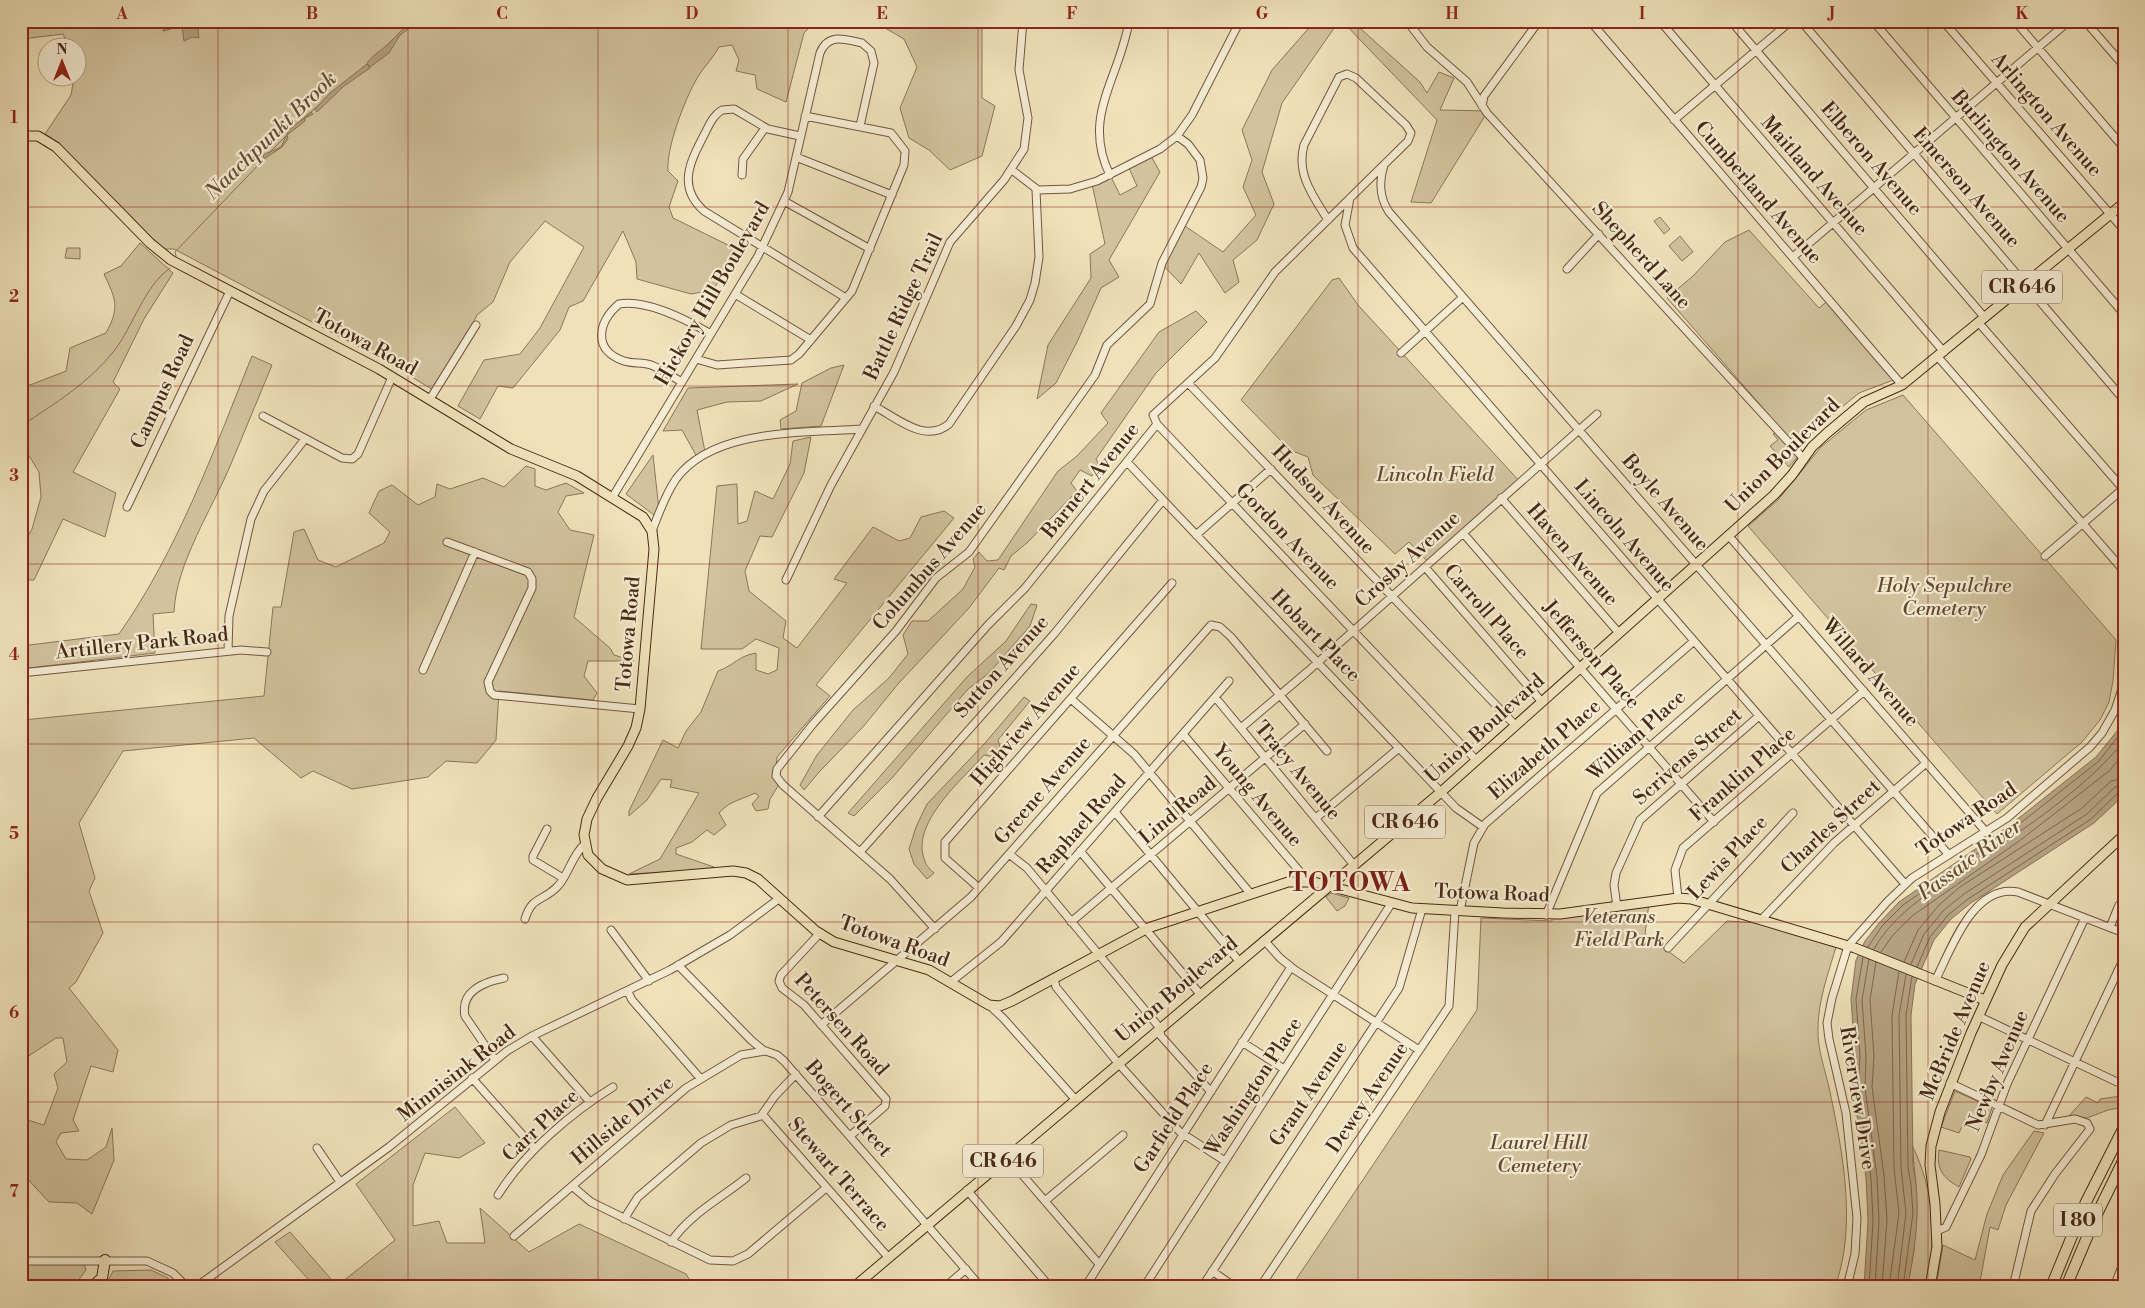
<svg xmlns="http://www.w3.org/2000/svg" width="2145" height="1308" viewBox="0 0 2145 1308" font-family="'Libre Bodoni',serif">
  <rect width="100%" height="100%" fill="#efe2bb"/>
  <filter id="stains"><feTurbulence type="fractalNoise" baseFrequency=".004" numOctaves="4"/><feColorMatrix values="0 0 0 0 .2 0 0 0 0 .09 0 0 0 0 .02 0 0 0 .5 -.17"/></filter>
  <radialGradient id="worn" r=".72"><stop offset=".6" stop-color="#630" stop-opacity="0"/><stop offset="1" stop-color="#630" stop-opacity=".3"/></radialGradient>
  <path fill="#d2c39f" stroke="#8c765a" d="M21,21H816L804,33L786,102L757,89L755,75L736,71L739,60L732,45L719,47C714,56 707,64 701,72C687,92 666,147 668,171L678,181L669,207L673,218L732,247L729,265L713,290L691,294L637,279L636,262L623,231L583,301L569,307L560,330L513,388L498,386L480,419L458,406L484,360L520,354L540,328L584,247L545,221L510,262L493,302L477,315L438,393L384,360L174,249H163L59,143L45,134L71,95L74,78H78V48L69,47L63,34L30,38L21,43Z
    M982,21V98L995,106L982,156L950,170L929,150L909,138L900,108L917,67L904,39L873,21Z
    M1315,21H1339L1282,103L1262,172L1274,204L1257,240L1233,260L1239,282L1225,293L1199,253L1181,284L1162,264L1185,226L1223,252L1256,215L1243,187L1252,160L1242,130L1272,70Z
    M1342,21H1352L1420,82L1427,93L1439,72L1454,78L1440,110L1488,111L1431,203L1411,202L1437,120Z
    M1151,156L1160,172L1109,260L1119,277L1101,288L1078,340L1056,383L1037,399L1048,345L1091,278L1090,254L1105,244L1092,184L1110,175L1120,195L1137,186L1128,166Z
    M1660,217L1670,229L1664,234L1654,221Z
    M1749,230L1819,308L1829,300L1896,379L1859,393L1818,427L1798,448L1667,298L1693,276L1725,242Z
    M1680,236L1693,252L1682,261L1669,246Z
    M140,243L173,273L144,319L113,382L120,389L73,472L116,493L105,537L63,519L34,580H21V548L32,529L41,497L39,472L21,443V381L30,385L66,371L70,348L106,333C120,307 116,300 104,274L121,266Z
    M67,248H80V259L65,258Z
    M1339,278L1358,305L1521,483L1429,563L1409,542L1395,554L1313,475L1308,457L1290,450L1241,400L1332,280Z
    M1196,311L1207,322L1156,373L1096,459L1098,463L1092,476L1080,470L1071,483L1077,491L1028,542L1011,556L1004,570L999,568L969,608L898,684L863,727L820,771L804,790L800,785L817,755L853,710L889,678L908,654L903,635L912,621H928L963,589L975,567L973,559L979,552L987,561L998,560L1058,471L1077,456L1108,423L1101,413L1159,332Z
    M252,356L272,365C258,398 245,431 231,464C212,509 176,564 174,612L153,614L155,653L21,669V646L119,634C178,550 214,450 252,356Z
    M844,365L821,426L781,429L780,420L796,411L802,383L831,368Z
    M798,384L761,401L727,402L697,410L705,452L697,457L682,430L663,431L688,388Z
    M1903,395L2116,640L2113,681L2109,702L2100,720L2082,742L1997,814L1748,526L1778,500L1821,447L1866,410Z
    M1777,431L1798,456L1789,467L1770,446L1778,440L1773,434Z
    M811,437L804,473L772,537L760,536L745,571L749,591L786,621L783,638L797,648L847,583L834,579L873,527L899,541L910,538L921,517L944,511L954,518L816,685L830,696L777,757L775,778L778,786L770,799L768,809L756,811L752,804L759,796L755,793C741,800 729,801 719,813L726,825L714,835L707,830L692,842L676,848V854L714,867L713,869L629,874L660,859L699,793L670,787L672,780L661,779L647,800L629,816V811L663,740L678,748L686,731L701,712L718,671C735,665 738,656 756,653V670L768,674L777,670L779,648L756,639L742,649H701L717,486L737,484L738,524L747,521L755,491L773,499L790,464L793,441Z
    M653,455L659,510L654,515L626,494Z
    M526,466L535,469V486L546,490L566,483L584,493L566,496L558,512L570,530L594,535L574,617L610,648L614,655L634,661H588L584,676L597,693L593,700L499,691L496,740L477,763L446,761L428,777L352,789L313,771L301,778L254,738L123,751L79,823L95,878L89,891L103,933L76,982L69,988L118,1050L113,1072L91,1066L73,1120L79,1131L61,1133L56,1142L66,1159L87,1160L106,1147L112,1128L114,1160L92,1214L77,1203L49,1202L21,1172V1118L44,1125L58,1088L54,1074L67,1062L63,1038H56L21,1061L23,720L264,696L273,607H281L294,532L304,529L318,560L336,567L384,543L390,532L369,513L379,491L392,485L418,505L435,497L437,484L450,489L483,478L504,487Z
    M1031,604L1037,605L1030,626L989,673L968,689L892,778L854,816L848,813L967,677L1006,641Z
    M1024,697L1030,701L998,740L1000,747L995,757L984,755C962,780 909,824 925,861C926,866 931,870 934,873L927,879L914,864L909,849L916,827L927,804L986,742Z
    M1331,893L1349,898L1345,906L1337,911L1326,897Z
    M1649,903L1645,934L1684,963L1727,921L1759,923L1836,947C1828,974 1818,1001 1818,1029C1817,1049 1826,1072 1830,1092C1843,1153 1857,1227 1835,1287H1291L1477,1010L1481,918L1552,921V917Z
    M2124,1089V1107L2108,1110L2087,1118L2069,1116L2086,1097L2098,1103L2100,1099L2121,1096Z
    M1955,1091L1992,1108L1987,1123L1967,1116L1959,1133L1941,1127Z
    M455,1107L485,1143L459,1158L425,1153L413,1185V1226L439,1221L447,1243H485L480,1208L529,1252L579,1224L686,1274L694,1287H315L275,1242L290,1232L337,1286L395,1240L356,1184Z
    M2034,1131L2044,1133L2006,1205L1998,1230L1990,1227L1979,1287H1936L1943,1245L1975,1260L1987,1214L2003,1175Z
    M1912,1145C1935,1192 1936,1237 1927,1287H1907L1914,1251L1916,1184Z
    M1939,1150L1970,1157L1971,1159L1959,1187C1943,1178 1936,1169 1939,1150Z
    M21,1260H83L86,1270L77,1282H21Z
    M151,1270L168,1278L175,1287H105L113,1271Z"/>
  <path fill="#b6a383" stroke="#8a7257" d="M206,21L198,30L199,38L192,37L184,41L182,26L163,31L164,26L175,21Z
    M414,21H419L400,35L389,53L370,67L367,63C374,54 381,51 389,43C398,35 403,27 414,21Z
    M367,64L370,68L344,86L317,112L315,109L330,93Z
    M311,112L313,114L305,118V121L287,135L288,139L282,147L264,159L263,155L281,147L289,130Z
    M2124,717V795L2094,823L1971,903L1951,919L1934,940L1915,984L1911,1015L1913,1167C1922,1207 1915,1246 1908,1286L1864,1287L1868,1221L1866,1178L1853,1088L1855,1056L1851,999L1856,960L1865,941L1879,923L1899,902L2010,825L2096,757L2117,731Z"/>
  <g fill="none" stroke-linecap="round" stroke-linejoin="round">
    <path stroke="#7e664c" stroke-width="1" d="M1868,947L1882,926L1903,905L2013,829L2099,761L2124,729
      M1874,949C1895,911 1938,887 1974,863C2025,828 2085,789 2124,741
      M1881,952L1893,935L1912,916L2022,839L2109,771L2124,753
      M1863,957L1856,999L1860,1056L1858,1088L1871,1178L1873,1221L1869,1287
      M1869,959L1862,1000L1866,1056L1865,1088L1877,1177L1879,1221L1875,1287
      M1876,962L1870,1000L1874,1056L1872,1087L1884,1176L1887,1220L1882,1287
      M1904,962L1918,930L1940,904L1960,887L2082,808L2111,781L2124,778
      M1911,964L1924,934L1944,910L1964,894L2087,814L2115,787L2124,785
      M1917,967L1930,937L1948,915L1968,899L2091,819L2118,793L2124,792
      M1889,1287L1899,1213L1894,1168L1892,1015L1899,972
      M1897,1287L1906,1213L1901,1168L1899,1015L1906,975
      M1903,1287L1913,1213L1911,1185L1908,1167L1906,1015L1912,977"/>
    <path stroke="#8a7257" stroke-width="1" d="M301,121L320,104
      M269,153L286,136
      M176,256L175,252L265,158
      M21,426C54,404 89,383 114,351C134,325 143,288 170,268"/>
    <defs>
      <path id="minor" d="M1407,21L1427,47L1467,82L1487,113L1804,459
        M1590,21L1902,385
        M1660,21L1944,352
        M1731,21L1985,318
        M1801,21L2124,400
        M1873,21L2124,314
        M1943,21L2124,230
        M2015,21L2124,148
        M2085,21L2124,66
        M1482,106L1484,96L1539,21
        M1674,120L1791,21
        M800,136L768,129L734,109L722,110C712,116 709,126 704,135C690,162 677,187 704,211L846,298
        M796,157L892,195
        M1384,165C1379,182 1379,197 1389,212L1949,855
        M1012,170L1038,190L1070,189L1097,181L1160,149L1177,136L1192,115L1240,21
        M742,175L743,159L765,128
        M1110,175C1081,116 1120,78 1129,21
        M1350,198L1345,225L1353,248L1905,884
        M784,201L870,249
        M1793,257L2069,21
        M1567,269L1599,234
        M735,294L811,340
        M1979,323L2124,490
        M1401,353L1463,297
        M1938,357L2124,571
        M696,359L717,365L791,360L799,354L852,291L904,165L905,151L891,133L805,116
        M682,382C672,377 662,369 651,365C643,362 633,364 624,361C592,350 598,322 619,304C647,299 687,320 711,334
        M1189,384L1515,725
        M430,399L476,325
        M874,406C897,418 925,444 949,424L1016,326L1030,300L1035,283L1039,257L1036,190
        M263,416L342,458L352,459L358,454L392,377
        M1157,424L1476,760
        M1127,462L1456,808L1483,827
        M612,498L758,256L788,192L820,53C828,33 844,39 862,43L871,51L874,63L860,126
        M1501,498L1619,633
        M127,507L230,291
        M652,531C659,513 665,495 676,479C713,428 805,433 862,429
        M1463,533L1714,822
        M1196,535L1271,469
        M1728,535L1987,833
        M447,542L528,572L532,579V588L488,682L490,691L494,695L640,709
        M2045,556L2124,488
        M1425,567L1542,702
        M786,580L831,485L894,372L950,242L1004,180L1024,149L1028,118L1019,70L1023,21
        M228,651L229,616L251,519L264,491L305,439
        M423,670L475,552
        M21,673L241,650L267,652
        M1215,697L1354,865
        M1071,699L1134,754L1250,893
        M1241,728L1307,672L1597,414
        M1183,734L1301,873L1303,881
        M1115,812L1239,961
        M818,817L988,625L1025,588L1153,429L1157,424L1153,415L1215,358L1275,272L1408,141L1411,133L1406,125L1356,78L1347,74L1339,77L1304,145C1296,174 1313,196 1328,220
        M1316,818L1399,748
        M547,829L533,856V860L563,878
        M1080,851L1200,994
        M860,852L1054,634L1163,500
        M1009,854L1027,868L1159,1027L1161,1036L1211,1092
        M979,888L945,858V842L1172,583
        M1678,898L1675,870L1683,848L1864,691
        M1617,907L1614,885L1616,873L1640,820L1759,716
        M1460,911L1474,843L1485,824L1694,641
        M1546,915L1597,793L1799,616
        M525,919C532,896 542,902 557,887C569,875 571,856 585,844
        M1762,919L1834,843L1926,763
        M1071,922L1305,724
        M2110,927L2119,905L2124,902
        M935,929L890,879L783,785L776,776L777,769L813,724L896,631L936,578L969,552L1095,375L1107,345L1150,304L1162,263L1201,187L1203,178L1200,160L1188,144L1177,136
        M611,930L649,981
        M820,933L781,975L779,981L782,988L804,1005L886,1099L885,1106L850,1136
        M1264,940L1280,958L1295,970L1419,1050
        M1668,948L1793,813
        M678,965L751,1040L763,1050L777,1055L784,1061L981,1287
        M1054,978L1056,987L1118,1063L1180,1132L1225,1161
        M952,981L1001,942L1229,681
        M1935,981C1951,950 1973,883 2018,892L2124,933
        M628,992L632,1000L700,1078
        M989,1005L1003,1018L1075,1099
        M1978,1016L2117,1082H2121L2124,1078
        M821,1025L971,897L1211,625L1220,627L1231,637L1327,751
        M532,1036L590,1102
        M1242,1042L1284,1069
        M495,1060L465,1016C460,991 484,982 504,978
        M472,1078L535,1149
        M1950,1083L2038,1125L2075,1119L2087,1123L2090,1129L2055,1174L2031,1211L2013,1287
        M763,1115L888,1257
        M2045,1125L2124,958
        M317,1148L340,1182
        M1007,1157L1099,1264
        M572,1186L591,1202L710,1260L733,1261L748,1254L826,1188
        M967,1190L1050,1287
        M498,1195C524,1153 571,1113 613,1087
        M1045,1201L1123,1135
        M624,1219L638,1197L701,1143L731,1125L761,1116L775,1096L796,1074
        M1937,1231L1946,1227L1981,1155L2007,1084L2085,918
        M514,1236L686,1088L741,1055L765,1051
        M671,1242C690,1214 720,1199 746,1178
        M21,1261H147L173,1273L187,1287
        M1212,1271L1235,1287
        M196,1287L389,1147L507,1051L532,1036L670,970L730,935L780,898
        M945,1287L966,1269
        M1085,1287L1291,967
        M1144,1287L1391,904
        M1202,1287L1399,988L1422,909
        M1260,1287L1449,1006L1455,911
        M1847,1287L1855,1254L1857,1218L1846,1113L1829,1039L1827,1023L1832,998L1848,946L1887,902L1912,878L2007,818L2090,747L2102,733L2115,710L2121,692L2124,669
        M2114,1287L2124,1261"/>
      <path id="major" d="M21,136H38L56,147L150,243L171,260L379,369L511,449L577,476L643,517L652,531L654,549L640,709L636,728L628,746L597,798L587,819L584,835L588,855L602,869L627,880L733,871L746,873L758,879L816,931L834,942L929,970L989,1005L1000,1006L1012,1001L1148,928L1288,882H1314L1412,908L1503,913L1560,914L1678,898L1691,899L1855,948L1985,1000
        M854,1287L1441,792L1774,495L1792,475L1812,447L1827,433L1864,402L1902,385L2124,203
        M1930,1287L1937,1247L1935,1204L1930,1165L1931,1146L1940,1112L1971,1033L2002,965L2025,927L2124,835"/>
      <path id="highway" d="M92,1287L102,1278L105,1260
        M2051,1287L2086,1202L2124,1127
        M2066,1287L2096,1216L2124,1159"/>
    </defs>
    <use href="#minor" stroke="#71573e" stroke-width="9"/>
    <use href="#major" stroke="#472915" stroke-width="11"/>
    <use href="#highway" stroke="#472915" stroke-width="12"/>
    <use href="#minor" stroke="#f5ecd3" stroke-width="7"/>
    <use href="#major" stroke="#efe2bb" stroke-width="9"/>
    <use href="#highway" stroke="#efe2bb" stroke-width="10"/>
  </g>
  <path fill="none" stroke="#8f2418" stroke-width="1" stroke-opacity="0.55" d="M218,21V1287M408,21V1287M598,21V1287M788,21V1287M978,21V1287M1168,21V1287M1358,21V1287M1548,21V1287M1738,21V1287M1928,21V1287M21,207H2124M21,386H2124M21,564H2124M21,744H2124M21,922H2124M21,1102H2124"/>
  <g text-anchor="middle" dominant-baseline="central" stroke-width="4.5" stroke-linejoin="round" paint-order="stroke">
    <g fill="#f5ecd3" stroke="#7b644e" stroke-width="1">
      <rect x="1982" y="270.5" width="80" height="33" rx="4"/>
      <rect x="1365" y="805.5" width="80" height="33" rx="4"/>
      <rect x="963" y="1144.5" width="80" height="33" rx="4"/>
      <rect x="2054" y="1203.5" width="48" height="33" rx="4"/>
    </g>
    <g font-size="19" font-weight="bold" fill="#472915">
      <text x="2022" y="287">CR 646</text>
      <text x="1405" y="822">CR 646</text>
      <text x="1003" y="1161">CR 646</text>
      <text x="2078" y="1220">I 80</text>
    </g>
    <g font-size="20" fill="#472915" stroke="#f5ecd3">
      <text transform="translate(2046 115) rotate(49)">Arlington Avenue</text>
      <text transform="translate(2010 157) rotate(49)">Burlington Avenue</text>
      <text transform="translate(1871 159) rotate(49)">Elberon Avenue</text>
      <text transform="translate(1814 176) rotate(49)">Maitland Avenue</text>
      <text transform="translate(1966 188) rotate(49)">Emerson Avenue</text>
      <text transform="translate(1758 193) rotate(49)">Cumberland Avenue</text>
      <text transform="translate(1641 256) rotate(48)">Shepherd Lane</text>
      <text transform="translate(713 294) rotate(-60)">Hickory Hill Boulevard</text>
      <text transform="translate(904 307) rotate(-65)">Battle Ridge Trail</text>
      <text transform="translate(365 343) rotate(29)">Totowa Road</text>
      <text transform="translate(163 392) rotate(-65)">Campus Road</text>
      <text transform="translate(1783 456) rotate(-45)">Union Boulevard</text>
      <text transform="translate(1091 481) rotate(-51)">Barnert Avenue</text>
      <text transform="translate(1323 500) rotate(47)">Hudson Avenue</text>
      <text transform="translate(1665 503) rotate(49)">Boyle Avenue</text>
      <text transform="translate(1624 536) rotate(49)">Lincoln Avenue</text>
      <text transform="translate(1287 537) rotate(46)">Gordon Avenue</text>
      <text transform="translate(1572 555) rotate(49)">Haven Avenue</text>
      <text transform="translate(1408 560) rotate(-42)">Crosby Avenue</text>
      <text transform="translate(930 567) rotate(-49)">Columbus Avenue</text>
      <text transform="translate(1486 612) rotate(49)">Carroll Place</text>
      <text transform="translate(629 634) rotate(-85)">Totowa Road</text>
      <text transform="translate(1315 636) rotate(46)">Hobart Place</text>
      <text transform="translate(142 644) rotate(-6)">Artillery Park Road</text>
      <text transform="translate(1591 655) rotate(49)">Jefferson Place</text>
      <text transform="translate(1002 667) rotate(-48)">Sutton Avenue</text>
      <text transform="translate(1870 673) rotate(49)">Willard Avenue</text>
      <text transform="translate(1026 725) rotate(-49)">Highview Avenue</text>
      <text transform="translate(1485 729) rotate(-42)">Union Boulevard</text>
      <text transform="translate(1637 736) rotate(-42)">William Place</text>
      <text transform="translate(1545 750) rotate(-41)">Elizabeth Place</text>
      <text transform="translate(1688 757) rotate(-41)">Scrivens Street</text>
      <text transform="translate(1297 771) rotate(50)">Tracy Avenue</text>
      <text transform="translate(1743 775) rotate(-41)">Franklin Place</text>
      <text transform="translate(1043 791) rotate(-49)">Greene Avenue</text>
      <text transform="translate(1257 796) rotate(50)">Young Avenue</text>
      <text transform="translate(1178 811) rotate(-40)">Lind Road</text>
      <text transform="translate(1967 820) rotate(-34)">Totowa Road</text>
      <text transform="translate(1082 825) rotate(-49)">Raphael Road</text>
      <text transform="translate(1831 827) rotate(-43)">Charles Street</text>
      <text transform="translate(1728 858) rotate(-47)">Lewis Place</text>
      <text transform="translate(1492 894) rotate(2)">Totowa Road</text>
      <text transform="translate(894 942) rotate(20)">Totowa Road</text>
      <text transform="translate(1177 990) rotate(-40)">Union Boulevard</text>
      <text transform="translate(841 1025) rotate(48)">Petersen Road</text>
      <text transform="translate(1956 1031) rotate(-67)">McBride Avenue</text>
      <text transform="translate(1998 1071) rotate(-67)">Newby Avenue</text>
      <text transform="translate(457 1074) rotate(-38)">Minnisink Road</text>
      <text transform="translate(1254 1087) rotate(-57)">Washington Place</text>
      <text transform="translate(1309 1094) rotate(-56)">Grant Avenue</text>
      <text transform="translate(1368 1098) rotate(-56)">Dewey Avenue</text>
      <text transform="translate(1857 1098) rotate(81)">Riverview Drive</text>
      <text transform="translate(848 1109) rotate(49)">Bogert Street</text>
      <text transform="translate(1174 1118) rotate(-57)">Garfield Place</text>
      <text transform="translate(623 1121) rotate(-40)">Hillside Drive</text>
      <text transform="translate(541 1126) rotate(-43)">Carr Place</text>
      <text transform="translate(838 1175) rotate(49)">Stewart Terrace</text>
    </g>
    <g font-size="20" font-style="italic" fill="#634831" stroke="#f5ecd3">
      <text x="1435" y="475">Lincoln Field</text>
      <text x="1944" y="586">Holy Sepulchre<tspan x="1944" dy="23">Cemetery</tspan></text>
      <text x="1619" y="917">Veterans<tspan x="1619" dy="23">Field Park</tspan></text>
      <text x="1539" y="1143">Laurel Hill<tspan x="1539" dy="23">Cemetery</tspan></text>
    </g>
    <g font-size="21" font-style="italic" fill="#684e36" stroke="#f5ecd3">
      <text transform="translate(271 136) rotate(-44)">Naachpunkt Brook</text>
      <text transform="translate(1970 860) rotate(-36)">Passaic River</text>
    </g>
    <g font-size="25" font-weight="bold" letter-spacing="1" fill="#7a1f14" stroke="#f5ecd3">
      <text x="1350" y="883">TOTOWA</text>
    </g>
  </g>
  <rect width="2145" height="1308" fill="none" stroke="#efe2bb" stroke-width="55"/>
  <g transform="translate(62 62)"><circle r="24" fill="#f5ecd3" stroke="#af9e87"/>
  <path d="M0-4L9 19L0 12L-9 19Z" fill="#8f2418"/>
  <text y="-8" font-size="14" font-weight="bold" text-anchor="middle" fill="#472915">N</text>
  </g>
  <rect x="28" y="28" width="2090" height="1252" fill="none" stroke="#8f2418" stroke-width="2"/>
  <g font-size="16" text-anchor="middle" font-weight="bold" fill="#8f2418">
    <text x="122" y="19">A</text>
    <text x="312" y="19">B</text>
    <text x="502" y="19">C</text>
    <text x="692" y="19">D</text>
    <text x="882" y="19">E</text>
    <text x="1072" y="19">F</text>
    <text x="1262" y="19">G</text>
    <text x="1452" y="19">H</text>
    <text x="1642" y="19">I</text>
    <text x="1832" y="19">J</text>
    <text x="2022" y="19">K</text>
    <text x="14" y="123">1</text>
    <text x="14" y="302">2</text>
    <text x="14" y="481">3</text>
    <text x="14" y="660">4</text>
    <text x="14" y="839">5</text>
    <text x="14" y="1018">6</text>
    <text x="14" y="1197">7</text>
  </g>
  <rect width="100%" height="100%" filter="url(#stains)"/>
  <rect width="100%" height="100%" fill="url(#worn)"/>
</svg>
